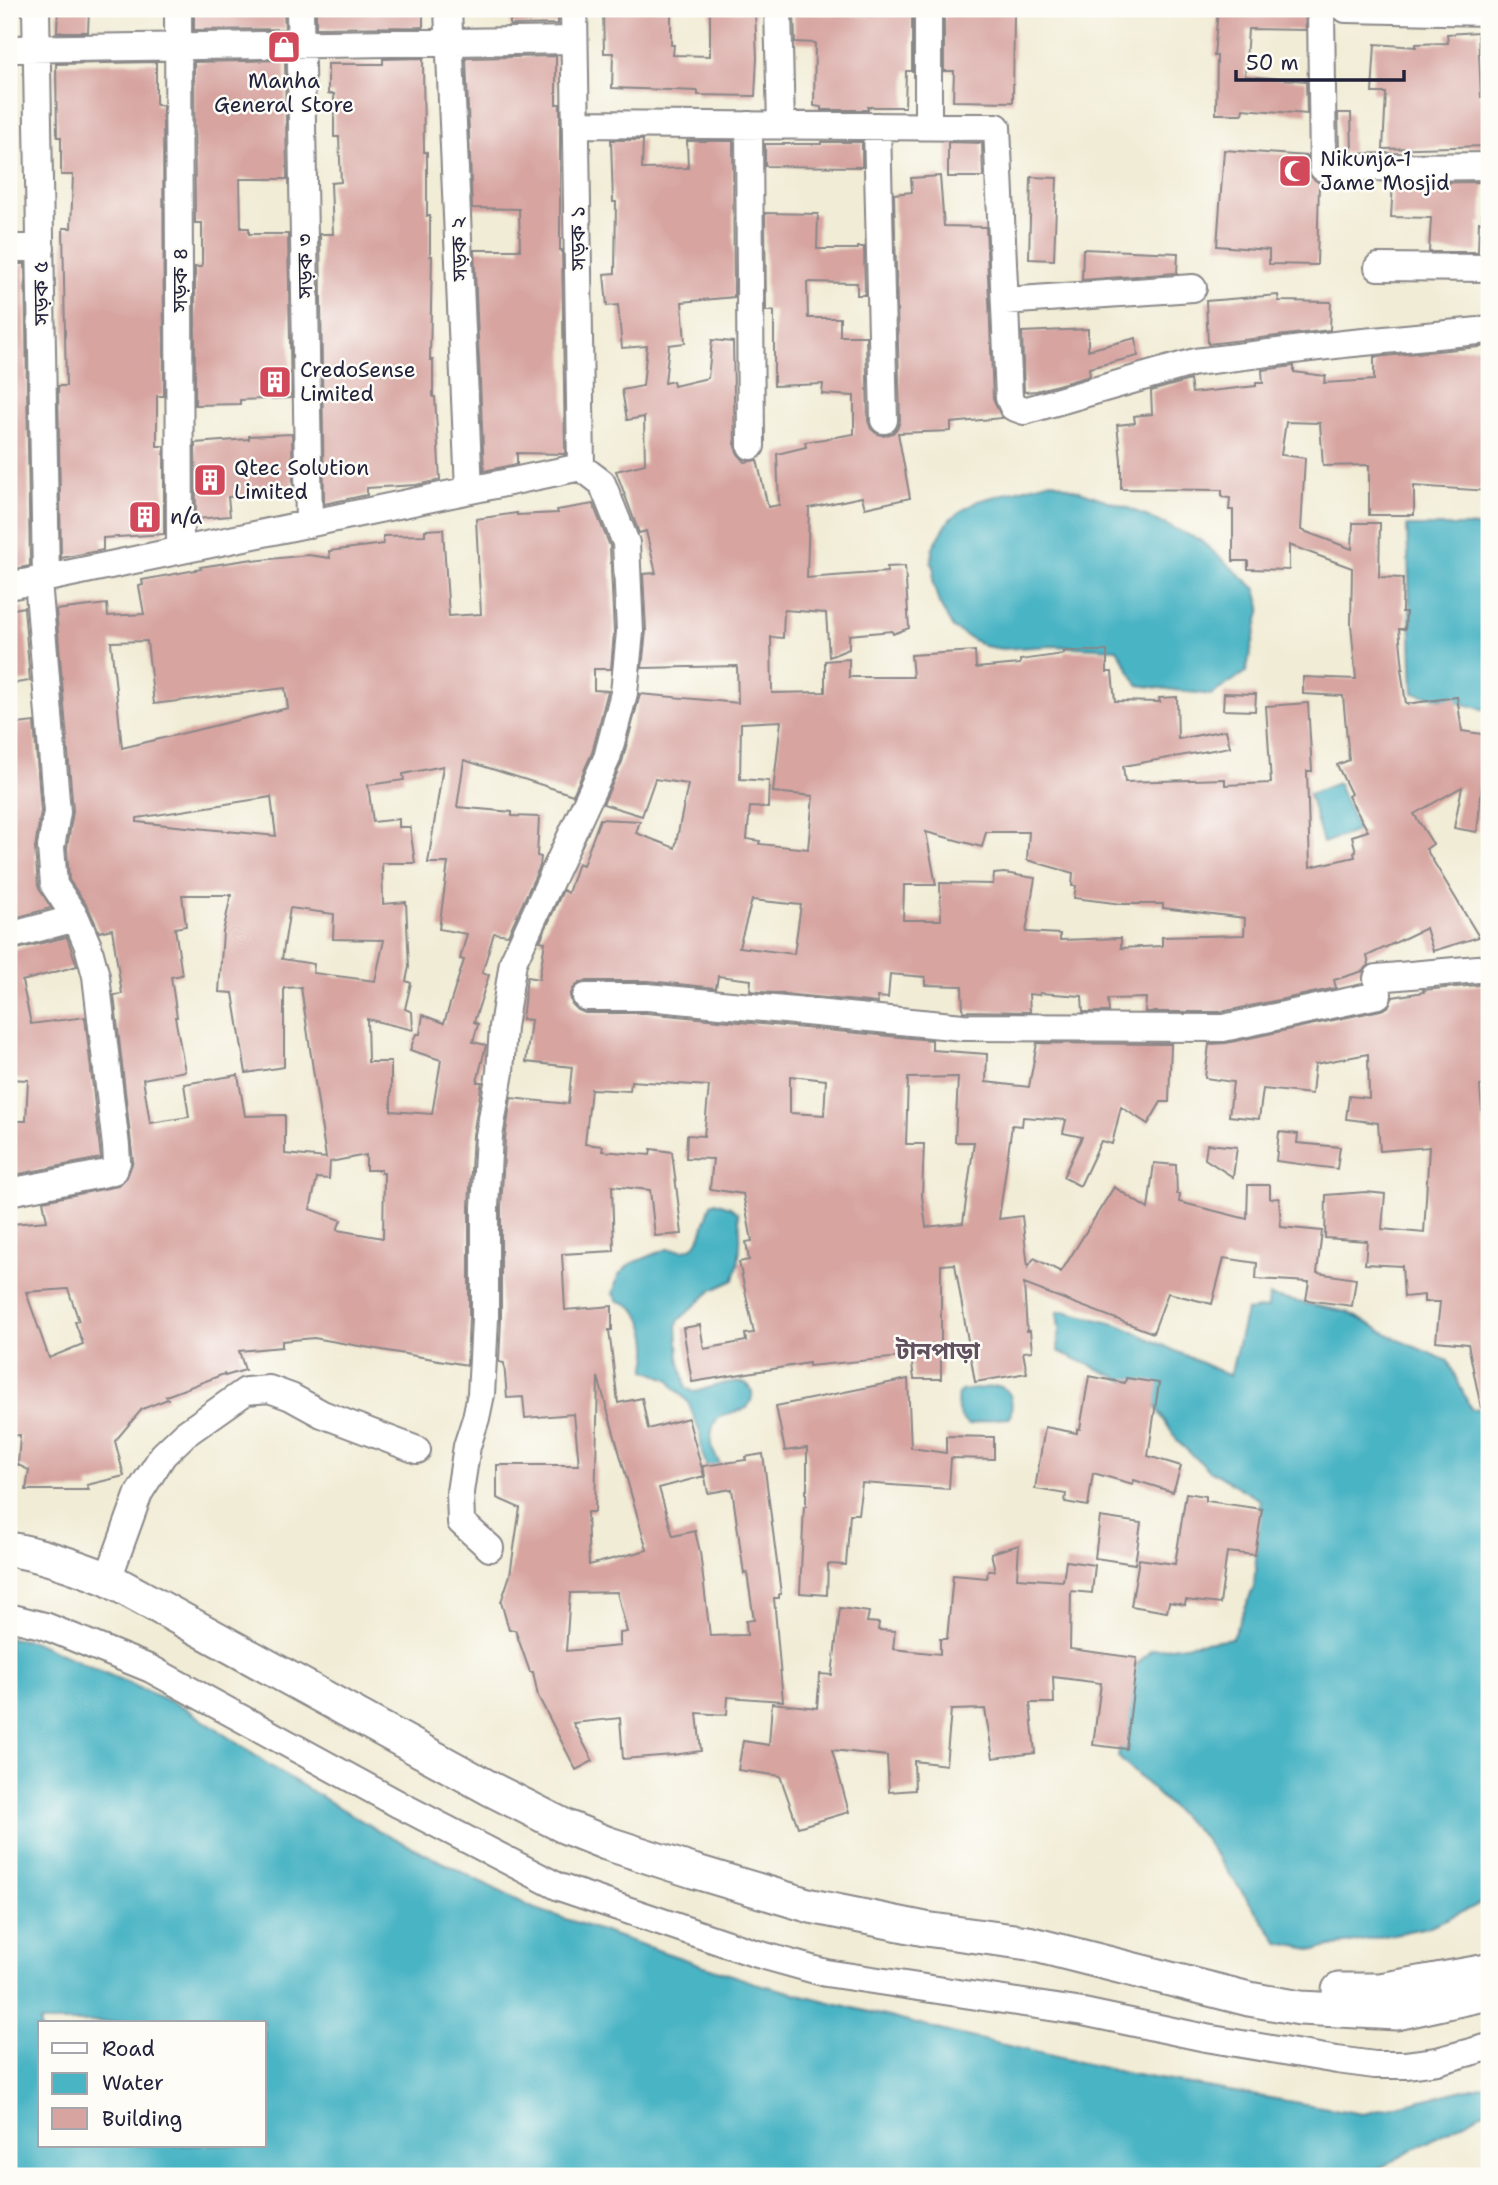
<svg xmlns="http://www.w3.org/2000/svg" width="1498" height="2185" viewBox="0 0 1498 2185" font-family="'Shantell Sans','Noto Sans Bengali',sans-serif">
  <rect width="100%" height="100%" fill="#fdfcf7"/>
  <filter id="ink" filterUnits="userSpaceOnUse"><feTurbulence type="fractalNoise" baseFrequency=".0143" numOctaves="2"/><feDisplacementMap in="SourceGraphic" scale="14" xChannelSelector="R" yChannelSelector="G"/><feConvolveMatrix kernelMatrix="1 2 1 2 8 2 1 2 1" color-interpolation-filters="sRGB"/></filter>
  <filter id="wash" filterUnits="userSpaceOnUse"><feTurbulence type="fractalNoise" baseFrequency=".00686" numOctaves="4" result="noise"/><feDisplacementMap in="SourceGraphic" scale="28" xChannelSelector="R" yChannelSelector="G"/><feGaussianBlur stdDeviation="1.57" result="paint"/><feColorMatrix in="noise" values="0 0 0 0 0 0 0 0 0 0 0 0 0 0 0 0 0 1.4 0 .05"/><feComposite in="paint" operator="in"/></filter>
  <g filter="url(#wash)">
    <rect width="100%" height="100%" fill="#f1ecd5"/>
    <path fill="#48b4c4" stroke="#356b80" stroke-width="2" fill-rule="evenodd" d="M1051,481L1128,508L1200,540L1256,589L1261,607L1246,672L1211,695L1138,685L1117,649L1052,646L1002,649L984,646L953,628L939,603L933,583L934,567L931,563L933,547L950,519L961,511L978,501Z
      M1407,526H1489V711L1444,699L1413,693Z
      M1338,783C1343,800 1354,814 1357,831L1323,843L1309,794Z
      M715,1202L730,1207L738,1213C742,1236 741,1257 734,1280L712,1290L679,1320L677,1325L679,1357L686,1388L694,1392C708,1389 748,1371 752,1392C753,1399 750,1403 747,1408C733,1414 714,1412 712,1431C711,1436 710,1443 712,1448C714,1456 720,1459 720,1468L706,1475V1464L702,1454L700,1433L688,1402L673,1386L670,1380L646,1370C645,1363 648,1361 648,1354C649,1333 642,1305 618,1301L613,1294L618,1276L630,1264L667,1249L685,1250L693,1247L701,1235L711,1204Z
      M1269,1296L1347,1312L1401,1341L1448,1361L1471,1409L1489,1408V1900L1428,1927L1316,1950L1279,1943L1202,1836L1118,1757L1131,1671L1151,1650L1232,1638L1254,1587L1260,1500L1208,1469L1178,1442L1145,1390L1058,1351L1059,1329L1057,1312L1064,1311L1119,1325L1230,1376L1246,1311L1268,1308Z
      M998,1386C1014,1390 1013,1405 1010,1418L993,1419L968,1425C958,1418 956,1406 958,1394L961,1391Z
      M9,1638L32,1641L185,1708L275,1769L374,1828L533,1908L755,1983L948,2032L1130,2074L1363,2114L1489,2084V2109L1365,2176H9ZM264,2022V2145H40V2022Z"/>
    <g id="blocks">
      <path fill="#d7a4a0" fill-rule="evenodd" d="M58,9H89L88,32H57Z
        M322,9H423V27L316,28V12H322Z
        M510,9H558V24L510,25Z
        M603,9H671V45H674L673,55L710,56V12L755,11L757,58L755,96L698,95V91L612,88L613,53H604Z
        M871,9H912V71H906L905,107H868V110H821V107L814,106L815,43L795,42L794,13L871,16Z
        M1218,9H1305L1306,30L1248,29L1245,76L1306,81L1307,114L1243,109L1242,114H1216L1217,56H1214Z
        M250,11H284L285,29L194,30V12Z
        M944,11L1014,12L1013,102L953,101L954,71H944Z
        M1478,32L1481,97H1485L1486,146L1383,149L1386,93H1372L1375,44L1416,47V44L1448,43L1447,34Z
        M556,56V104H560V250H562L565,454L517,453V464L484,471L474,250H520L519,209L472,208L466,58Z
        M423,58L424,152H427V216H430V256H432L430,360H433V397H435L440,480L416,485L367,488V495L324,504L320,234H333L331,183L341,182L339,137H334V94H328V64H383V59Z
        M285,60L287,179H240L241,228H249V234H288L291,398L240,400V404L195,405V267H202V223H195L194,62Z
        M156,62V105H163L164,396H157V446H164V534L103,538V550L61,558L58,386H66L63,228H71L73,175H61V137H57L56,64Z
        M1338,113H1351L1352,152H1339Z
        M611,140H643L642,169L688,168L687,141H733L734,297L682,302L685,343L669,345L665,383L673,381L674,386L708,378L712,340L733,342L735,447L738,454L745,462L757,460L768,507L779,505L777,454L806,447L805,442L854,434V396L822,394L823,384L774,386V311H766L765,213L818,214L817,249H858V247H864L865,295H857V283L807,282L808,318H840V336H866L868,421L871,429L876,433L884,436L893,433L898,427L900,420L894,194L912,192L911,178L940,176L944,226L986,227L993,399L1002,418L951,423V431L898,433L910,498L865,508L862,497L809,508L807,578L887,572V567L905,566L909,628L893,634L892,631L849,635V649L829,657L826,613L784,610L783,638L771,637L772,693L825,692V661L849,659V677H913L911,655L975,651L976,668L1020,664V660L1064,654V651H1107V672H1112L1115,701L1160,702L1159,698L1177,697L1178,739L1226,730L1230,747L1123,766L1125,782L1225,779V785L1271,783L1266,706L1308,703L1312,771H1307L1310,867L1355,857L1354,853L1356,852L1352,836L1368,831L1348,796L1351,794L1337,765L1349,760L1343,696L1303,694V677L1356,679L1351,624L1352,568L1289,545V570L1248,569V561H1233V510H1229L1230,498L1222,497V490L1121,489V460L1117,425L1135,423L1134,416L1152,414L1151,391L1190,380L1192,393L1256,386V383H1263L1262,370L1294,366V372L1326,376L1324,383L1374,380V357L1489,346V491L1414,486V515H1369V465L1323,466L1320,423L1286,422L1281,455L1305,458L1301,530L1352,549L1353,523H1380L1379,577L1403,578L1402,612H1406L1405,629H1399L1403,669H1401L1406,704L1457,697L1462,731L1489,735V759L1485,758L1477,832L1454,828L1462,787L1414,814L1433,844L1426,849L1479,937L1433,951L1426,928L1367,956L1369,965L1363,971L1334,980L1336,988L1221,1012H1145L1146,998L1108,999L1109,1012H1083L1082,996L1040,993L1039,995L1029,994L1030,1012L963,1011L962,986L925,985V977L890,974L888,998L877,997L878,1003L750,991L751,980L718,976L716,988L648,981H586L579,983L573,989L570,996L572,1004L578,1010L585,1013H646L932,1040V1050L987,1054L986,1082L1029,1087L1037,1043L1171,1044L1169,1102H1161L1148,1124L1121,1107L1112,1144L1101,1141L1080,1186L1063,1177L1082,1137L1063,1133L1066,1120L1023,1117L1022,1126L1012,1125L999,1219L1022,1216L1028,1267L1034,1258L1061,1272L1114,1187L1148,1209L1154,1163L1176,1165L1177,1194H1180L1179,1202L1247,1219L1248,1185H1270V1199L1279,1198L1281,1227L1322,1231L1317,1273L1356,1279L1352,1306L1306,1300L1309,1282L1256,1279L1257,1263L1224,1258L1212,1304L1168,1293L1153,1333L1024,1284L1027,1331H1030L1032,1351L1023,1352L1027,1373L975,1382L955,1264L941,1265V1379H914L911,1356L809,1366V1363L692,1382L683,1328L700,1325L704,1349L746,1341L745,1334L754,1333L739,1262L749,1260L746,1242L752,1241L743,1194L710,1189L713,1159L686,1158L687,1135L704,1136L709,1086L631,1081L630,1091L591,1089L585,1144L603,1146L602,1151L650,1155L651,1149L672,1152L682,1234L655,1236L650,1190L612,1186L614,1251L562,1254L565,1310L612,1306V1330H609L618,1403L642,1398L648,1429L688,1418L704,1476L659,1488L673,1536L695,1531L700,1552L710,1636L747,1635L746,1621L754,1620L747,1573L744,1574L732,1489L708,1493L703,1466L746,1460L745,1457L763,1454L781,1594H779V1598H774L783,1701L728,1697L727,1715L697,1713L701,1751L673,1755L623,1759L620,1718L573,1723L593,1761L576,1770L538,1696L533,1672H530L515,1630H509L501,1602L510,1575L520,1508L497,1498V1465H579L574,1414L525,1418L523,1397L507,1398L504,1363L499,1362L501,1318V1207L505,1138L511,1098L568,1104L572,1067L526,1062L531,1020L522,1019L527,977L539,979L545,942L540,941L563,890L568,893L578,863L583,865L600,819L640,821L636,833L675,848L688,784L655,779L642,816L603,804L622,762L640,694L738,703L737,666L642,668L646,631L643,574L656,573L646,531L639,533L616,471L645,464L644,417L627,420L622,390L643,386L647,346L622,348L618,305L607,306L604,274L615,273L616,202H613ZM781,721L773,792L813,796L808,849L759,844L760,841L747,839L750,807L768,808L769,781L740,779L741,723ZM926,832L982,847L986,832H1029L1027,860L1073,873L1072,886H1076L1074,898L1122,904H1163V908L1245,918L1244,935L1162,937V946L1121,948V938L1060,940V934L1026,932L1035,878L1004,873L994,874L993,884L940,883L941,920H903L904,885H936ZM752,900L801,905L794,954L739,947ZM790,1076L826,1080L824,1115L790,1113ZM958,1077L955,1142H974L963,1223L926,1227L922,1196L924,1144H906L908,1078ZM598,1377L647,1550L589,1565L587,1512H595ZM617,1592L627,1632L620,1633V1646L566,1651L570,1593Z
        M821,142H862V167L765,166V144H821Z
        M948,142L982,143L983,177H948Z
        M1224,150L1307,156L1309,175L1319,183L1317,265L1269,264V250L1217,246Z
        M1031,177L1057,178L1054,260L1029,259Z
        M1484,182L1482,222H1479L1478,252H1429L1431,218L1391,217L1393,183Z
        M1083,249L1178,253L1177,273L1082,280Z
        M9,264H25L30,566L9,570Z
        M1278,295L1279,301L1331,302L1330,330L1208,344L1206,301Z
        M1088,329V350L1136,338L1138,356L1089,368L1090,376L1036,391L1024,392L1022,332Z
        M292,434L293,493L228,497L230,516L196,519L195,443L249,439V436Z
        M593,504L610,546L614,632L611,669H594V690L608,691L592,753L573,795L464,760L457,807L512,812V816L539,817L537,856L541,857L540,866L508,935L494,933L482,973L489,975L474,1022L478,1024L473,1042L486,1045L477,1082H482L473,1135L469,1207V1318L467,1365L314,1338L282,1341V1347L239,1351L245,1370L225,1376L224,1374L166,1396L168,1399L142,1409L115,1441L124,1476L87,1485L89,1490H26L29,1470L18,1465L20,1435L11,1436L9,1421V1252H11L14,1259L11,1224L47,1221L43,1201L118,1186L127,1177L133,1161L114,995L122,994L112,929L99,932L89,909L69,880L67,848L73,811L56,610L107,604L108,616L144,614L139,586L143,585L142,580L201,569L200,567L253,559V561L308,555L330,558L329,551L383,544V536L425,535V530L443,529L449,616L481,614L476,519L517,513V515L558,513L557,510ZM147,641L154,704L285,688L288,708L122,748L111,642ZM443,766L428,863H448L439,929L467,934L460,959L464,960L444,1023L423,1015L420,1034H416L410,1050L441,1060L432,1114L391,1111V1062H368L367,1019L413,1030L412,1012L405,1009L411,983L406,981L409,967L406,902L383,904L382,863H415L410,827H399V819L373,822L368,785L404,780L403,774ZM271,797L276,836L137,822V818ZM182,895H231L223,932L219,992L233,993L246,1073L284,1067V988L301,987L326,1158L285,1154V1115L245,1116L238,1075L184,1084L189,1117L150,1123L143,1079L185,1071L175,1017H177L171,977L182,975L175,928L186,926ZM290,908L334,914L333,939L384,940L375,981L313,973L314,964L282,959ZM366,1155V1170H381V1173H384L383,1238L337,1230L341,1220L310,1209L317,1178L329,1179L330,1162ZM68,1289L79,1321L75,1322L83,1344L49,1358L26,1292Z
        M24,607L30,681L9,684V610Z
        M1224,693L1256,694L1255,711L1223,710Z
        M34,722L41,811L35,848L38,886L51,908L11,919L9,912V725Z
        M67,937L77,966L22,981L31,1024L85,1017L101,1158L9,1176V1121H26L28,1080L9,1079V951Z
        M1489,984V1084L1480,1086L1485,1150L1484,1181H1489V1407L1481,1408L1468,1344L1436,1341L1440,1302H1424V1295L1404,1297L1402,1266L1365,1264L1367,1241L1325,1238L1326,1195L1366,1192L1385,1194L1382,1229L1424,1233L1429,1147L1380,1151L1378,1123L1346,1119L1349,1096L1369,1098L1368,1054L1315,1064L1312,1094L1263,1089L1259,1119L1229,1116L1233,1082L1205,1078L1209,1044L1226,1043L1381,1010L1388,1007L1393,997L1424,992L1423,990Z
        M1279,1132L1298,1134L1297,1143L1340,1147L1337,1169L1276,1161Z
        M1207,1144L1237,1147L1233,1177L1205,1159Z
        M1089,1376L1125,1383L1126,1378L1159,1383L1148,1456L1181,1466L1173,1492L1134,1480L1133,1484L1093,1473L1088,1506L1065,1502L1066,1494L1035,1489L1045,1427L1077,1433V1429H1080Z
        M908,1379L911,1448L946,1453V1436L994,1437V1459L951,1458L949,1489L862,1483L858,1514H850L846,1565L828,1564L827,1595L800,1593L804,1506H806V1490H807V1448L785,1451L776,1406Z
        M1186,1493L1206,1496V1501L1262,1509L1255,1555L1227,1552L1220,1604L1186,1600L1185,1605L1169,1602L1167,1612L1131,1606L1139,1559L1175,1564Z
        M1100,1517L1141,1523L1135,1564L1095,1558Z
        M1019,1545L1017,1578L1063,1581L1066,1561L1095,1565L1092,1593L1071,1591L1070,1649L1137,1658L1126,1749L1093,1745L1101,1683L1053,1677L1054,1703H1030L1035,1753L993,1758L985,1709L951,1710L946,1765L914,1761L915,1790L889,1792L887,1756L832,1750L849,1812L798,1827L780,1776L738,1770L743,1741L769,1745L772,1703L817,1708L820,1674L832,1675L840,1608L869,1612L867,1622L879,1623L878,1630L895,1631L893,1649L940,1654V1639H947L953,1575L987,1578L988,1571H995L991,1553Z"/>
    </g>
  </g>
  <g filter="url(#ink)">
    <use href="#blocks" fill-opacity="0" stroke="#8a8788" stroke-width="2"/>
    <g fill="none" stroke-linecap="round" stroke-linejoin="round">
      <defs>
        <path id="minor" d="M36,9L46,578
          M178,9L180,550
          M300,9L309,524
          M448,9L469,490
          M574,9L581,467
          M778,9L781,125
          M928,9V126
          M1321,9L1323,168L1489,166
          M1346,9L1489,12
          M9,49L574,40
          M576,124L997,127L1009,398L1013,407L1024,411L1195,362L1343,344L1489,330
          M749,125L751,446
          M877,126L884,420
          M9,248H41
          M1378,267L1489,268
          M1005,301L1193,288
          M9,586L581,467
          M9,936L76,918
          M586,997H647L963,1027L1223,1028L1378,995L1377,978L1489,968
          M9,1192L102,1174L113,1171L117,1162L116,1146L96,976L88,946L76,918L54,885L51,847L57,812L38,580
          M490,1548L461,1522L460,1492L467,1446L476,1418L481,1394L483,1359L485,1318V1207L489,1136L500,1072L503,1027L513,962L607,758L624,693L630,632L626,543L602,483L581,467
          M108,1579L139,1493L163,1455L185,1434L246,1391L269,1389L291,1397L322,1414L417,1450
          M9,1617L45,1626L151,1669L400,1805L559,1887L754,1953L826,1973L1083,2012L1206,2038L1337,2060L1375,2065H1406L1437,2061L1489,2047"/>
        <path id="major" d="M9,1549C44,1555 75,1566 108,1579L491,1789L566,1827L606,1843L693,1871L811,1906L925,1929L1028,1943L1249,1999L1300,2008L1397,2013L1489,1993
          M1339,1990H1380L1487,1971"/>
      </defs>
      <use href="#minor" stroke="#8a8788" stroke-width="30"/>
      <use href="#major" stroke="#8a8788" stroke-width="37"/>
      <use href="#minor" stroke="#fff" stroke-width="26"/>
      <use href="#major" stroke="#fff" stroke-width="33"/>
    </g>
  </g>
  <defs>
    <symbol id="shop-square" viewBox="-11 -11 22 22"><rect x="-9" y="-9" width="18" height="18" rx="4" fill="#d1495b" stroke="#fdfcf7"/><path d="M-5-2.5h2.3a2.7 3.5 0 0 1 5.4 0H5L5.5 6h-11ZM-1.5-2.5h3a1.5 2.3 0 0 0-3 0Z" fill="#fff"/></symbol>
    <symbol id="mosque-square" viewBox="-11 -11 22 22"><rect x="-9" y="-9" width="18" height="18" rx="4" fill="#d1495b" stroke="#fdfcf7"/><path d="M3.5-4.9A6 6 0 1 0 3.5 4.9A5 5 0 1 1 3.5-4.9Z" fill="#fff"/></symbol>
    <symbol id="building-square" viewBox="-11 -11 22 22"><rect x="-9" y="-9" width="18" height="18" rx="4" fill="#d1495b" stroke="#fdfcf7"/><path d="M-4-6H4V6H1V3H-1V6H-4ZM-2.5-4.3h1.7v1.8h-1.7ZM.8-4.3h1.7v1.8H.8ZM-2.5-1h1.7V.8h-1.7ZM.8-1h1.7V.8H.8Z" fill="#fff"/></symbol>
  </defs>
  <g fill-rule="evenodd">
    <use href="#shop-square" x="265" y="28" width="38" height="38"/>
    <use href="#mosque-square" x="1276" y="152" width="38" height="38"/>
    <use href="#building-square" x="256" y="363" width="38" height="38"/>
    <use href="#building-square" x="191" y="461" width="38" height="38"/>
    <use href="#building-square" x="126" y="498" width="38" height="38"/>
  </g>
  <g text-anchor="middle" dominant-baseline="central" stroke-width="5" stroke-linejoin="round" paint-order="stroke">
    <g font-size="21" fill="#22223b" stroke="#fdfcf7" text-anchor="start">
      <text x="284" y="81" text-anchor="middle">Manha<tspan x="284" dy="24">General Store</tspan></text>
      <text x="1320" y="159">Nikunja-1<tspan x="1320" dy="24">Jame Mosjid</tspan></text>
      <text x="300" y="370">CredoSense<tspan x="300" dy="24">Limited</tspan></text>
      <text x="234" y="468">Qtec Solution<tspan x="234" dy="24">Limited</tspan></text>
      <text x="170" y="517">n/a</text>
    </g>
    <g font-size="21" fill="#22223b" stroke="#fdfcf7">
      <text transform="translate(578 238) rotate(-91)">সড়ক ১</text>
      <text transform="translate(459 249) rotate(-92)">সড়ক ২</text>
      <text transform="translate(305 266) rotate(-91)">সড়ক ৩</text>
      <text transform="translate(180 280) rotate(-90)">সড়ক ৪</text>
      <text transform="translate(41 293) rotate(-91)">সড়ক ৫</text>
    </g>
    <g font-size="24" font-weight="bold" fill="#61505e" stroke="#fdfcf7">
      <text x="938" y="1351">টানপাড়া</text>
    </g>
  </g>
  <rect width="1498" height="2185" fill="none" stroke="#fdfcf7" stroke-width="35"/>
  <rect x="38" y="2021" width="228" height="126" fill="#fdfcf7" stroke="#a5a5ac" stroke-width="2"/>
  <rect x="52" y="2043" width="35" height="10" fill="#ffffff" stroke="#a5a5ac" stroke-width="2"/>
  <text x="102" y="2056" font-size="21" fill="#22223b">Road</text>
  <rect x="52" y="2073" width="35" height="21" fill="#48b4c4" stroke="#a5a5ac" stroke-width="2"/>
  <text x="102" y="2090" font-size="21" fill="#22223b">Water</text>
  <rect x="52" y="2108" width="35" height="21" fill="#d7a4a0" stroke="#a5a5ac" stroke-width="2"/>
  <text x="102" y="2126" font-size="21" fill="#22223b">Building</text>
  <path d="M1236 70v10h168v-10" fill="none" stroke="#22223b" stroke-width="3.5"/>
  <text x="1246" y="70" font-size="21" fill="#22223b" stroke="#fdfcf7" stroke-width="5" paint-order="stroke">50 m</text>
</svg>
